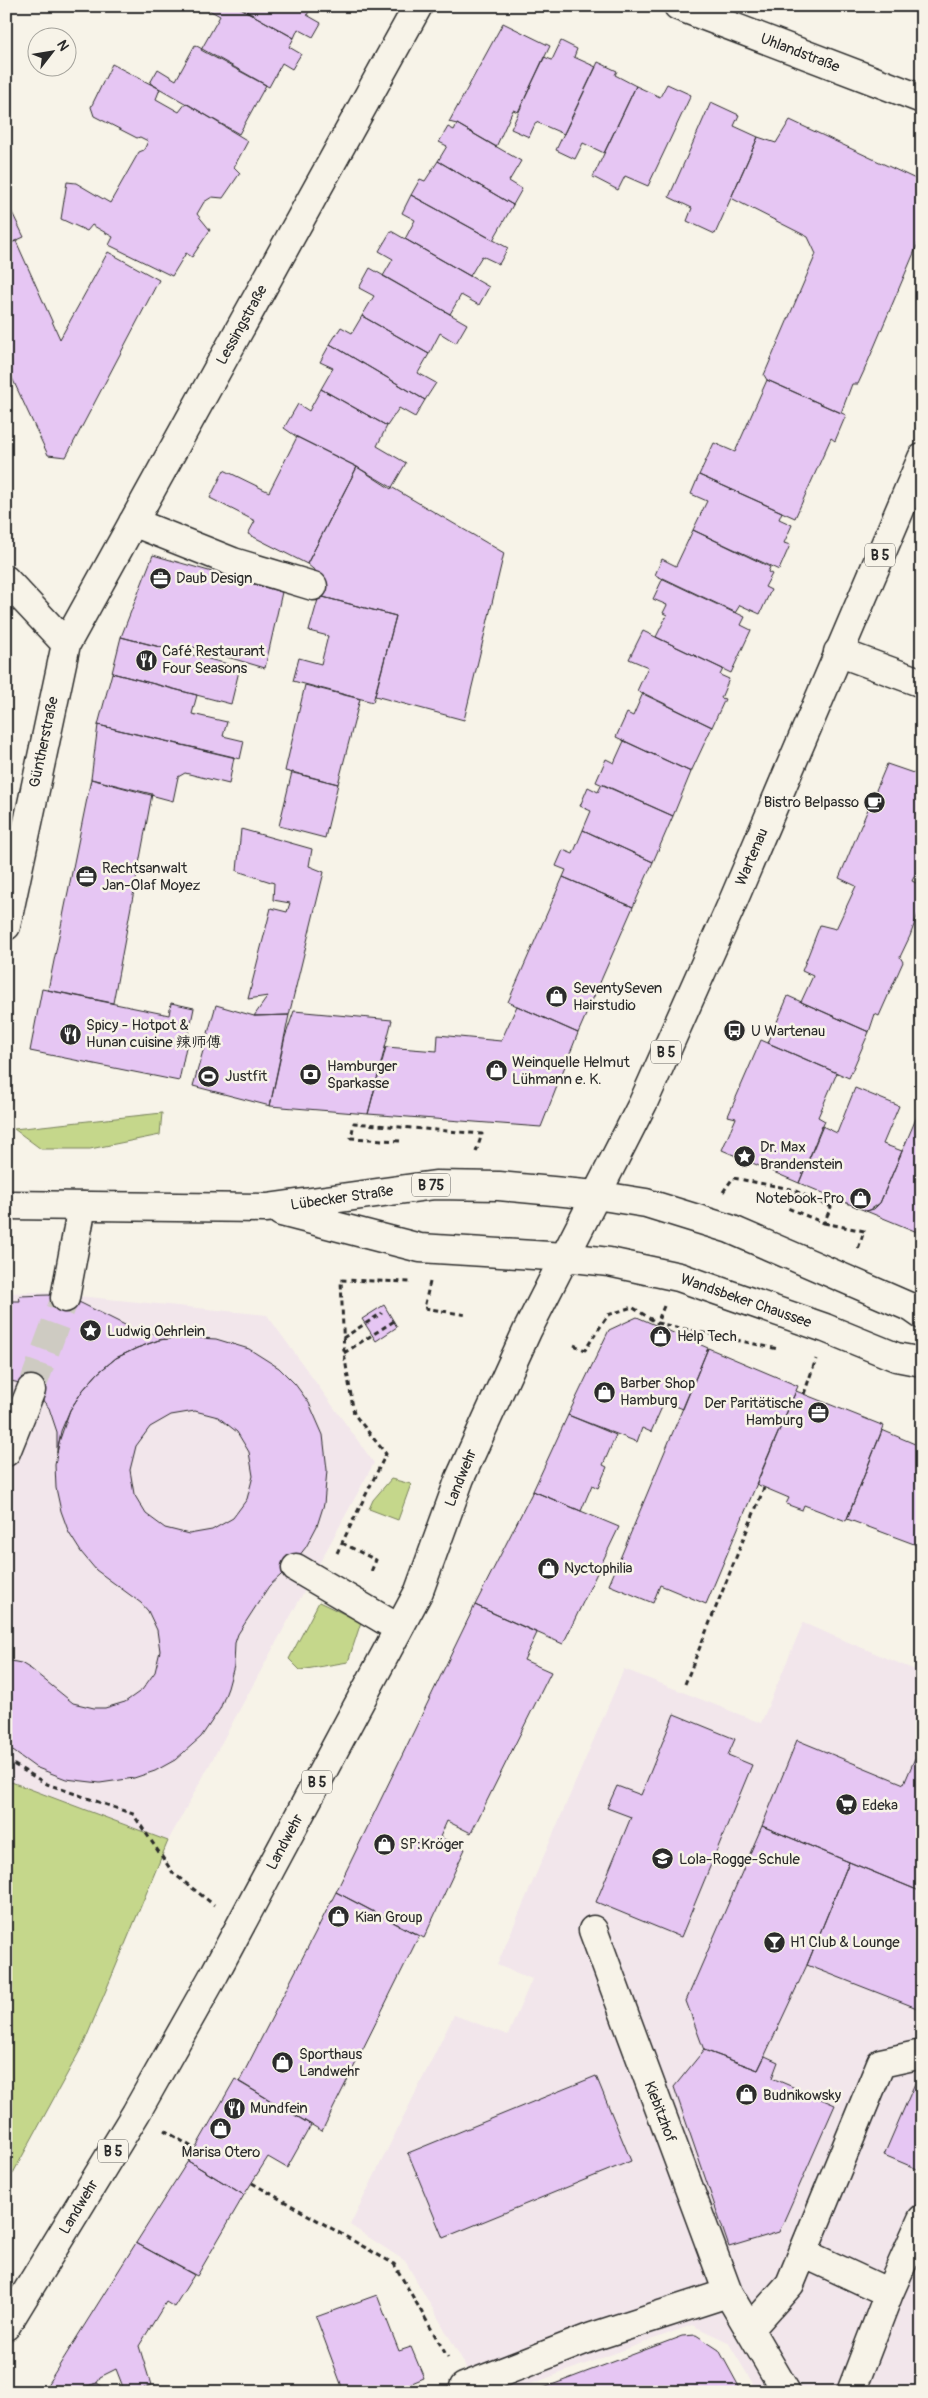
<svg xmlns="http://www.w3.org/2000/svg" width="928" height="2398" viewBox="0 0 928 2398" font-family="Pangolin,'LXGW WenKai TC',sans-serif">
  <rect width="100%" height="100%" fill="#f7f3e8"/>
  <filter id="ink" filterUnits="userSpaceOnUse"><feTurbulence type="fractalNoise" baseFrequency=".02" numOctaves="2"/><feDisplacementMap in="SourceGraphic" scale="10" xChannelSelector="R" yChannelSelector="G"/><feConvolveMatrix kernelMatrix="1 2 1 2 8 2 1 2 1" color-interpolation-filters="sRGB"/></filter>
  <g filter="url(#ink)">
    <path fill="#f2e6eb" d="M39,1292L267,1315L374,1463L168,1841L6,1780V1293Z
      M803,1623L922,1673V2392H758L728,2342L692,2325L509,2392H475L463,2361L405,2261L350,2225L454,2015L508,2035L532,1979L497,1965L624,1669L761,1723Z"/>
    <path fill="#c5d78b" stroke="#78815b" d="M162,1113L160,1135L90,1149H41L14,1129Z
      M391,1479L411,1484L398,1520L369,1509L373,1500Z
      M319,1602L361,1622L348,1662L300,1670L289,1659Z
      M6,1780L168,1841L84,2043L6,2186Z"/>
    <path fill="#e6c6f3" stroke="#2b2b2b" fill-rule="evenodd" d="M202,6H237L294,38L289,47L301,54L292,69L282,63L269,87L201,50L220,16Z
      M237,6H312L307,15L321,23L313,37L298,29L294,38Z
      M909,6H922V19L916,17L919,11Z
      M503,23L550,46L518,112L513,110L496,147L457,124L449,122Z
      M561,41L577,49L574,57L596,67L564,134L536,122L529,137L511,129L544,57L552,60Z
      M195,45L266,85L239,134L150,83L158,69L176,80Z
      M598,62L617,71L615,75L636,86L604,153L583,143L575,159L556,150Z
      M112,64L160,89L156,99L179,112L186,103L248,141L234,167L240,173L223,198L212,197L204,202L197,214L210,230L192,257L186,253L172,276L109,245L113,237L92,225L87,231L61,219L67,182L76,183L110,203L139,152L144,150L148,141L140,137L137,138L94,116L91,107Z
      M667,84L691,95L648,186L625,176L618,190L593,177L636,86L660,97Z
      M711,102L739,115L734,126L758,137L715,234L687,221L692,208L669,197Z
      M790,120L922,182V234L864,371L858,384H852L841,413L767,380L764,375L816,254L808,237L731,198L758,137L776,143Z
      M457,124L521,161L509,181L522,189L513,205L438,161L447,146L439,142L448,127L454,130Z
      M438,161L513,205L493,240L411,195L420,179L425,181Z
      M411,195L508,248L499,264L482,256L470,276L405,239L415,220L402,213Z
      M6,200L24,237L6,245Z
      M391,231L489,287L479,305L461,295L450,314L383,276L393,259L379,251Z
      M16,241L60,339L108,252L159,280L66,457L48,455L6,365V245Z
      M370,268L467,324L456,343L440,333L429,354L362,316L374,296L359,288Z
      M362,316L429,354L418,373L436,383L425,400L330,344L341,327L352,333Z
      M330,344L425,400L415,417L399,408L387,426L321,389L333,368L320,362Z
      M767,380L846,415L835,441L831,438L795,518L699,475L714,443L735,452Z
      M321,389L387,426L377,446L406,463L391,489L357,467L297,437L284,428L298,404L309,411Z
      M297,437L357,467L307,564L248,534L255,521L210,498L224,470L269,492Z
      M357,467L504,553L464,720L375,696L396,616L319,596L324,578L307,564Z
      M699,475L782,512L779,519L792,525L784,543L790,545L779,570L693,530L707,501L691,494Z
      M693,530L770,567L768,572L772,574L765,587L771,590L760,614L740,605L735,613L655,575L662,559L676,566Z
      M153,555L282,592L265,668L193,647L190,655L121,637Z
      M663,578L745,617L741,625L751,630L731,673L656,637L667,615L663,613L667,605L653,599Z
      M319,596L396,616L373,702L293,681L299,658L321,664L328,636L309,631Z
      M643,631L723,669L720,675L729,679L721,698L725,699L712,727L637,691L648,667L629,659Z
      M121,637L240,667L231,704L112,673Z
      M112,673L197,695L192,714L227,722L223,736L244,741L240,759L98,725Z
      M305,685L360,699L338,784L285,771Z
      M643,693L712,727L691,772L616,737L627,713L633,716Z
      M98,725L234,757L229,784L185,773L178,777L173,801L91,779Z
      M624,741L691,772L673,816L596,782L606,759L614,763Z
      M887,764L922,776V848L918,855L922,856V861L912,881L922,886V914H918L910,936L900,957L903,962L879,1016L875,1014L869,1032L801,1002L813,976L802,971L820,925L836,929L856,886L839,878Z
      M292,772L338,784L325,838L279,826Z
      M91,779L152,794L113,1003L48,990Z
      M602,784L673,816L653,862L583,830L591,811L580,806L588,787L598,792Z
      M241,829L312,849L309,866L324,872L289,1015L254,1016L268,996L248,999L271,908L287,912L290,903L273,900L274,883L237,871Z
      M583,830L653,862L633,907L563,877L566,870L556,866L563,850L573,854Z
      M563,877L633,907L578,1033L508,1002Z
      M42,989L169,1015L171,1003L194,1008L179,1081L30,1051Z
      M788,996L869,1032L849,1078L768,1043Z
      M216,1005L254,1016L289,1015L270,1106L193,1086Z
      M517,1006L578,1033L541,1127L368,1114L386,1047L437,1051L438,1035L501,1041Z
      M294,1011L392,1020L368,1114L270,1106L285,1037Z
      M761,1040L837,1073L818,1117L825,1121L799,1183L722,1150L736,1118L728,1116Z
      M855,1088L899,1106L883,1144L902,1151L880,1203L870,1210L866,1211L799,1183L822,1126L837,1133Z
      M921,1107H922V1234L866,1211L874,1209L880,1203Z
      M6,1294H10V1301H20L19,1296L49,1295L65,1298L81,1303L133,1329L165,1336L182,1337L159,1340L137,1348L116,1358L98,1373L83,1390L70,1410L61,1431L57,1453V1432L49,1408L41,1398L20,1383L6,1380Z
      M384,1305L397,1327L376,1341L362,1319Z
      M637,1317L708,1348L683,1409L659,1399L657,1405L662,1407L651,1432L642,1428L637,1442L568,1415L609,1330Z
      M182,1337L216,1339L249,1349L279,1368L295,1384L309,1403L323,1435L327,1470L324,1504L317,1526L306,1547L292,1565L269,1586L238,1634L235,1643L234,1666L228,1688L220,1709L201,1737L175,1760L155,1771L134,1778L100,1783L66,1779L35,1767L6,1746V1660L21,1663L31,1669L73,1703L94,1708H105L125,1702L142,1690L155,1672L160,1651L157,1630L148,1611L141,1603L96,1570L81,1552L69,1533L61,1511L56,1488L55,1465L59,1442L70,1410L83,1390L98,1373L116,1358L137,1348L159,1340ZM195,1411L218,1417L237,1432L249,1452L253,1476L247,1499L233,1518L212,1530L189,1534L165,1528L146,1514L134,1494L130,1470L136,1446L150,1427L171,1415Z
      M708,1348L798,1386L706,1604L660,1585L653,1603L609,1585Z
      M796,1391L884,1426L846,1521L804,1505L802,1510L786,1504L789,1498L756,1484Z
      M568,1415L616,1435L603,1465L607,1467L598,1488L592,1485L581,1511L533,1491Z
      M882,1430L922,1447V1547L847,1519Z
      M533,1491L619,1527L563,1644L475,1605Z
      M475,1605L537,1633L524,1660L551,1672L471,1833L447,1821L440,1837L465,1849L424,1938L336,1892Z
      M674,1714L735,1739L728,1755L752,1765L681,1937L596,1902L631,1817L607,1808L617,1786L641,1795Z
      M797,1740L904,1784L915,1758L922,1761V1892L762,1826Z
      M762,1826L849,1862L807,1965L758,2070L704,2050L686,2001Z
      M849,1862L922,1892V2010L807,1965Z
      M336,1892L419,1936L322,2131L239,2082Z
      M704,2050L758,2070L765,2056L778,2062L772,2078L835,2105L779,2232L729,2247L674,2087Z
      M919,2074L922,2075V2171L884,2155Z
      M596,2076L631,2161L443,2238L408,2153Z
      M235,2079L311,2125L287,2168L268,2157L244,2195L188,2161Z
      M188,2161L244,2195L197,2276L136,2243Z
      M136,2243L194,2275L174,2307L166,2302L139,2346L151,2385L135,2392H125L116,2369L100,2377L97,2383L69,2392H51L47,2385Z
      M377,2295L399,2351L411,2347L424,2378L395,2390V2392H344L316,2317Z
      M696,2335L719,2350L742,2392H533L682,2336Z
      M97,2383L110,2392H69Z"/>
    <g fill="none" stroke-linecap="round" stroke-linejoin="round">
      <path stroke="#cecbc2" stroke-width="28" stroke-dasharray="28 14" stroke-linecap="butt" d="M31,1390L65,1298"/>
      <defs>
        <path id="minor" d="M678,6L922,99
          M133,522L233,562L313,586
          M6,580L66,644
          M838,652L922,683
          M6,926L66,644L418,6
          M65,1298L82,1206
          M6,1452L31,1390
          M296,1568L398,1628
          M593,1930L728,2293L786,2392
          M803,2253L889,2293L851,2392
          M889,2293L922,2219
          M750,2329L790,2284L881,2063L922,2054
          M464,2387L592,2337L728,2293"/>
        <path id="major" d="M6,1205L267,1208L435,1185L499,1186L596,1195L646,1203L730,1229L912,1308L922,1315
          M281,1212L420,1248L565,1257L609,1262L679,1277L825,1328L896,1357L922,1362
          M6,2326L136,2113L215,1973L419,1591L460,1478L527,1331L643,1103L731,906L922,458"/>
      </defs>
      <use href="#minor" stroke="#2b2b2b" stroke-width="31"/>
      <use href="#major" stroke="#2b2b2b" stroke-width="31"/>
      <path stroke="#2b2b2b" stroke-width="3" stroke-dasharray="5 4" stroke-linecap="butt" d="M400,1141L351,1138L354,1123L482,1134L476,1152
        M723,1192L733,1178L791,1189L831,1207L824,1223L785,1207
        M824,1223L864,1231L858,1249
        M430,1282L424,1308L467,1315
        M664,1306L657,1323L778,1349
        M343,1338L382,1313
        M574,1345L585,1350L608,1315L632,1307L657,1323
        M344,1353L394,1321
        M804,1394L816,1359
        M342,1543L376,1560L370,1574
        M337,1553L386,1454L354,1414L344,1353L341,1280L410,1282
        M685,1684L764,1488
        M6,1760L47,1784L133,1814L173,1873L214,1905
        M164,2130L195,2149
        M252,2183L394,2264L448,2358"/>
      <use href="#minor" stroke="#f7f3e8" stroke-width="28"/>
      <use href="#major" stroke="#f7f3e8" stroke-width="28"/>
    </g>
  </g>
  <defs>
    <symbol id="office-disc" viewBox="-11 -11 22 22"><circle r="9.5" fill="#2b2b2b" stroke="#f7f3e8"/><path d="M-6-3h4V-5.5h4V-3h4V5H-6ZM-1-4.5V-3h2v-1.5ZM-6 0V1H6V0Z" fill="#fff"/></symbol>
    <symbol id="restaurant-disc" viewBox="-11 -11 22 22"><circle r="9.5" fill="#2b2b2b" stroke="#f7f3e8"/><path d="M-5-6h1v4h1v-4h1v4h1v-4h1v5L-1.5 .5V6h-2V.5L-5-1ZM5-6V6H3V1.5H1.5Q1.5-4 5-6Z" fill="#fff"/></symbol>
    <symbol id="cafe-disc" viewBox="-11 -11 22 22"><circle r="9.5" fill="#2b2b2b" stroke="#f7f3e8"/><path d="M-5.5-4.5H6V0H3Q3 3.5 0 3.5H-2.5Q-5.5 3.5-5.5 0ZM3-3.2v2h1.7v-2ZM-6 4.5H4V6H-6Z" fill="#fff"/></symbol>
    <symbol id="shop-disc" viewBox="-11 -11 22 22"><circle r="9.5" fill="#2b2b2b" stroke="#f7f3e8"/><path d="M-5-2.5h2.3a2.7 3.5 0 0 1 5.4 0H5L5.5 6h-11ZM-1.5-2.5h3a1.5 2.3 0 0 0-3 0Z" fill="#fff"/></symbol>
    <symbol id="bus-disc" viewBox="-11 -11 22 22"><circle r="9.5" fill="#2b2b2b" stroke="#f7f3e8"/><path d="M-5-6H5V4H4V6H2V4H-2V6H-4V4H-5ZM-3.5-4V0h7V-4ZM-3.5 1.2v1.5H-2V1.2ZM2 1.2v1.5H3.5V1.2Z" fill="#fff"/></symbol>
    <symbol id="bank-disc" viewBox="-11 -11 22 22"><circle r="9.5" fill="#2b2b2b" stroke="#f7f3e8"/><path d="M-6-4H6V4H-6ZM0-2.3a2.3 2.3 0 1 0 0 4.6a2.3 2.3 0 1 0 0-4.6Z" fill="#fff"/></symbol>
    <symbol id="stadium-disc" viewBox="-11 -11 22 22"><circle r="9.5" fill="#2b2b2b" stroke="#f7f3e8"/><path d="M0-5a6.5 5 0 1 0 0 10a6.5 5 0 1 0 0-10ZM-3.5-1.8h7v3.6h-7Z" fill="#fff"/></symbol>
    <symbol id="sight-disc" viewBox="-11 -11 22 22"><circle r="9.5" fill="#2b2b2b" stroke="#f7f3e8"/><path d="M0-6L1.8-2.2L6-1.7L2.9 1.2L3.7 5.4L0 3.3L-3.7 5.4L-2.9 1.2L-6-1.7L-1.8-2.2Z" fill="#fff"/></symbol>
    <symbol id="supermarket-disc" viewBox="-11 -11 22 22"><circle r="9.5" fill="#2b2b2b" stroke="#f7f3e8"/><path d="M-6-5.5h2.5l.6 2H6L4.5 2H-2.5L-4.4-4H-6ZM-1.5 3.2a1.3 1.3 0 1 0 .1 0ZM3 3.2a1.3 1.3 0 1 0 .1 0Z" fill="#fff"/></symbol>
    <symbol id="school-disc" viewBox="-11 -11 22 22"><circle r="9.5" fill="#2b2b2b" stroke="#f7f3e8"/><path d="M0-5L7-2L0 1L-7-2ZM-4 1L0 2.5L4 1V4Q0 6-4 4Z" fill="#fff"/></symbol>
    <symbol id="bar-disc" viewBox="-11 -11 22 22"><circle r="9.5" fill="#2b2b2b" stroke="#f7f3e8"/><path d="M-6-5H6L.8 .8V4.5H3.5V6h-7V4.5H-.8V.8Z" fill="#fff"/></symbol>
  </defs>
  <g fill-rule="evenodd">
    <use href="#office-disc" x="148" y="566" width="25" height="25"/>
    <use href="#restaurant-disc" x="134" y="648" width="25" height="25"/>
    <use href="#cafe-disc" x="862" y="790" width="25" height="25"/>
    <use href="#office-disc" x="74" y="864" width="25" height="25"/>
    <use href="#shop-disc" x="544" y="984" width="25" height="25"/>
    <use href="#bus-disc" x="722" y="1018" width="25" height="25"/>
    <use href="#restaurant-disc" x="58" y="1022" width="25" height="25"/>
    <use href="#shop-disc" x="484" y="1058" width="25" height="25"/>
    <use href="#bank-disc" x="298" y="1062" width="25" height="25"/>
    <use href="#stadium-disc" x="196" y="1064" width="25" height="25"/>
    <use href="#sight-disc" x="732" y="1144" width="25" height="25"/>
    <use href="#shop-disc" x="848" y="1186" width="25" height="25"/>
    <use href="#sight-disc" x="78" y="1318" width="25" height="25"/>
    <use href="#shop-disc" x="648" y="1324" width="25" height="25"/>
    <use href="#shop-disc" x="592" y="1380" width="25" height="25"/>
    <use href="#office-disc" x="806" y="1400" width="25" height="25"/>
    <use href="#shop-disc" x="536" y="1556" width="25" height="25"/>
    <use href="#supermarket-disc" x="834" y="1792" width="25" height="25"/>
    <use href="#shop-disc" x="372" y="1832" width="25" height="25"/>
    <use href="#school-disc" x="650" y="1846" width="25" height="25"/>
    <use href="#shop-disc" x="326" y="1904" width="25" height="25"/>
    <use href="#bar-disc" x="762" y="1930" width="25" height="25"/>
    <use href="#shop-disc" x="270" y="2050" width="25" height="25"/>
    <use href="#shop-disc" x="734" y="2082" width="25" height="25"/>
    <use href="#restaurant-disc" x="222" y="2096" width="25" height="25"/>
    <use href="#shop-disc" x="208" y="2116" width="25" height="25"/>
  </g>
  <g text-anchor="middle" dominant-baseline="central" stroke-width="5" stroke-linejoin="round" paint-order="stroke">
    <g fill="#f7f3e8" stroke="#686764" stroke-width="1">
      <rect x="865" y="543.5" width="30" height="23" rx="4"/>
      <rect x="651" y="1040.5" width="30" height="23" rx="4"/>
      <rect x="412" y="1173.5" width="38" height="23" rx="4"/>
      <rect x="302" y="1770.5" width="30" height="23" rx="4"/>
      <rect x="98" y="2139.5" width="30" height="23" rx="4"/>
    </g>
    <g font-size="14" font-weight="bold" fill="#2b2b2b">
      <text x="880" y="555">B 5</text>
      <text x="666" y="1052">B 5</text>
      <text x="431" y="1185">B 75</text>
      <text x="317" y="1782">B 5</text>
      <text x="113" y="2151">B 5</text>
    </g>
    <g font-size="15" fill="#2b2b2b" stroke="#f7f3e8">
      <text transform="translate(800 53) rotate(21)">Uhlandstraße</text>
      <text transform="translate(242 325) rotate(-61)">Lessingstraße</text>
      <text transform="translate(44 742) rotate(-78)">Güntherstraße</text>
      <text transform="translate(752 857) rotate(-67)">Wartenau</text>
      <text transform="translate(342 1198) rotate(-8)">Lübecker Straße</text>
      <text transform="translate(746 1301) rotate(19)">Wandsbeker Chaussee</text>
      <text transform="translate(461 1478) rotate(-68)">Landwehr</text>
      <text transform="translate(285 1842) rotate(-62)">Landwehr</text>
      <text transform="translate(660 2112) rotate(69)">Kiebitzhof</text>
      <text transform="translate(79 2207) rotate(-59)">Landwehr</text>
    </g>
    <g font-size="15" fill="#2b2b2b" stroke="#f7f3e8" text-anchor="start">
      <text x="176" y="578">Daub Design</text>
      <text x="162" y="651">Café Restaurant<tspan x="162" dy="17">Four Seasons</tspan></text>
      <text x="859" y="802" text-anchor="end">Bistro Belpasso</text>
      <text x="102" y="868">Rechtsanwalt<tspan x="102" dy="17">Jan-Olaf Moyez</tspan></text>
      <text x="573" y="988">SeventySeven<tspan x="573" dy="17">Hairstudio</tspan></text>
      <text x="86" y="1025">Spicy - Hotpot &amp;<tspan x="86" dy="17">Hunan cuisine 辣师傅</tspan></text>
      <text x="751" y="1031">U Wartenau</text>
      <text x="512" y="1062">Weinquelle Helmut<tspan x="512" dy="17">Lühmann e. K.</tspan></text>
      <text x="327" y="1066">Hamburger<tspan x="327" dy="17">Sparkasse</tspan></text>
      <text x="225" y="1076">Justfit</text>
      <text x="760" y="1147">Dr. Max<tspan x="760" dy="17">Brandenstein</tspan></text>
      <text x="844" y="1198" text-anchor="end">Notebook-Pro</text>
      <text x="107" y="1331">Ludwig Oehrlein</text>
      <text x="677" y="1336">Help Tech</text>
      <text x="620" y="1383">Barber Shop<tspan x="620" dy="17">Hamburg</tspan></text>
      <text x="803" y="1403" text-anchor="end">Der Paritätische<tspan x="803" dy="17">Hamburg</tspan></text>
      <text x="564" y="1568">Nyctophilia</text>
      <text x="862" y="1805">Edeka</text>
      <text x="400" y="1844">SP:Kröger</text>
      <text x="679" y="1859">Lola-Rogge-Schule</text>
      <text x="355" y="1917">Kian Group</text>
      <text x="790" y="1942">H1 Club &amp; Lounge</text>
      <text x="299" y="2054">Sporthaus<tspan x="299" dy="17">Landwehr</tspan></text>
      <text x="763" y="2095">Budnikowsky</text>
      <text x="250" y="2108">Mundfein</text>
      <text x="221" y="2152" text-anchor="middle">Marisa Otero</text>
    </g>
  </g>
  <rect width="928" height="2398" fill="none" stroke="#f7f3e8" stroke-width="25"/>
  <rect x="12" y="12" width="903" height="2373" fill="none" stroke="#2b2b2b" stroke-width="2" filter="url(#ink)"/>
  <g transform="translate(52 52) rotate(59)"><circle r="24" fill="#f7f3e8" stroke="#a5a39c"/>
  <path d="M0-4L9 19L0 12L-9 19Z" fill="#2b2b2b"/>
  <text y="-8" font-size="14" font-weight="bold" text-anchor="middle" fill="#2b2b2b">N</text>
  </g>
</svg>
